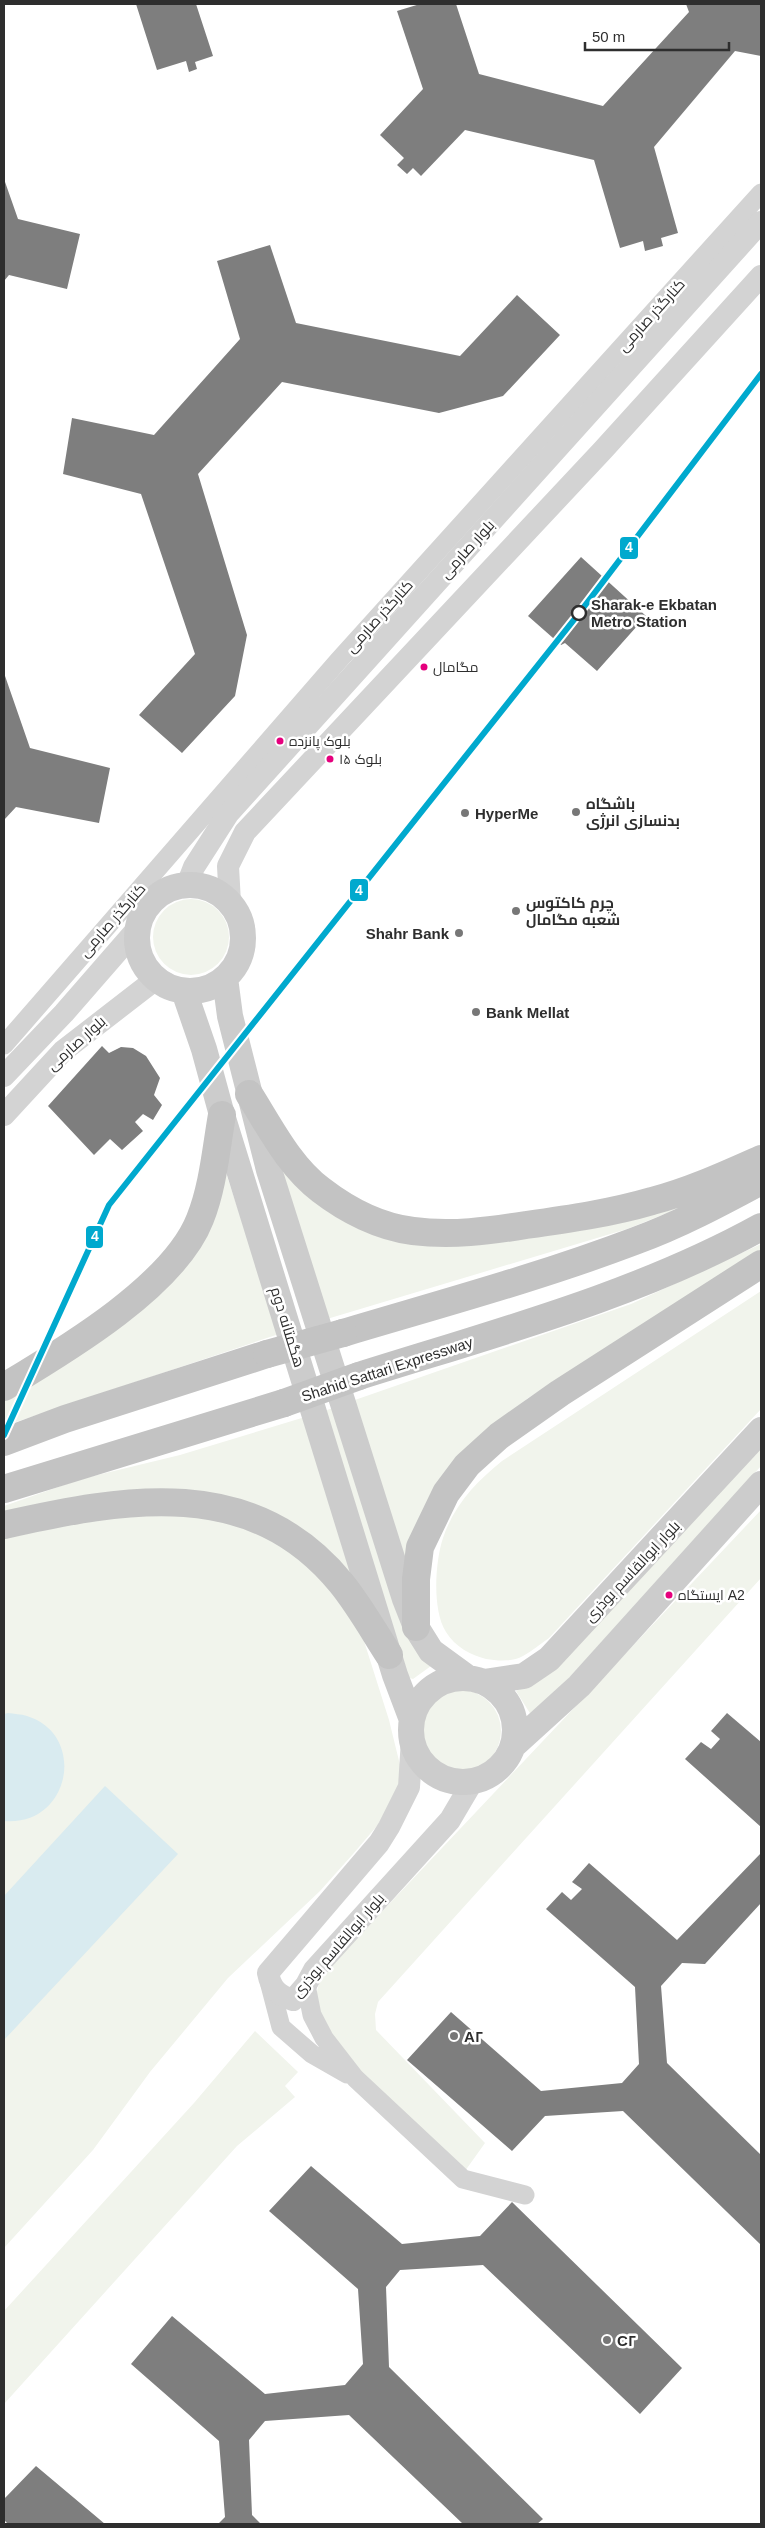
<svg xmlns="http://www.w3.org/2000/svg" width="765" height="2528" viewBox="0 0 765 2528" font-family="Arial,Cairo,sans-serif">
  <rect width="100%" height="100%" fill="#fff"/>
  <path fill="#f1f4ec" d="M153 937a38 38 0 1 1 76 0a38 38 0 1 1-76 0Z
    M271,1148L423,1243L753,1172L667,1213L627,1229L327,1319Z
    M221,1158L279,1334L4,1426V1399L156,1295Z
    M761,1244V1254L528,1398L482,1437L407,1573L352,1401L631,1304Z
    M761,1291V1409L549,1638C540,1644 532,1651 523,1656C512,1662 498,1661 486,1659C471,1655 455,1647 446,1632C432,1610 435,1562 443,1538C454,1505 476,1482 502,1461Z
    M333,1408L431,1666L413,1679L407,1677L324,1411Z
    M305,1417L367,1615L253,1507L4,1514V1506L81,1479L180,1455Z
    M761,1444V1466L533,1718L516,1691L525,1687Z
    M761,1510V1578L378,2002L375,2014L376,2030L485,2143L465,2171C427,2136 318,2048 317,1997C316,1988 321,1980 325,1972Z
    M193,1511L288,1541L358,1622L389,1720L400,1765L401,1786L382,1820L353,1854L320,1891L228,1978L150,2072L93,2150L4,2248V1535L46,1524Z
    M419 1731a41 41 0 1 1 82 0a41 41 0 1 1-82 0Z
    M255,2031L298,2072L285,2086L295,2097L237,2146L4,2404V2311L194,2103Z"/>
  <path fill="#d9ebf0" d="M8,1713C14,1714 21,1714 27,1716C88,1735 70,1827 4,1821V1714Z
    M105,1786L178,1854L4,2040V1896Z"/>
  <path fill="#7e7e7e" d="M136,4H196L213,56L195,62L197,69L189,72L186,61L157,70Z
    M420,4H456L479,74L603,106L689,12L686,4H761V56L735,51L654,147L678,233L661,238L663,246L645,251L643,241L620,248L594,160L465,130L421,176L413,168L407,174L397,165L404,158L380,135L423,89L397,11Z
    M4,179L18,219L80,234L67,289L9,275L4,281Z
    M270,245L296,323L460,356L517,295L560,335L503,396L439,413L282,382L198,474L247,635L235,696L182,753L139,715L195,654L141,494L63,474L72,418L154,435L240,339L217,261Z
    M581,557L646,616L597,671L565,643L561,645L528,616Z
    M4,673L30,748L110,768L99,823L16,807L4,820Z
    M102,1046L109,1053L121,1047L133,1048L146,1056L160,1078L154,1095L162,1105L153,1120L143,1114L135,1122L143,1131L122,1150L110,1139L94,1155L48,1106Z
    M727,1713L761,1742V1827L685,1759L701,1742L711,1749L720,1739L711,1731Z
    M761,1853V1903L705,1964L682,1963L661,1986L667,2063L761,2155V2245L623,2111L545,2116L512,2151L407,2060L451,2012L541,2091L622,2083L639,2064L635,1987L546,1909L562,1892L571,1900L582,1889L572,1882L589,1863L677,1940Z
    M311,2166L402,2244L480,2236L512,2202L682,2368L640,2414L483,2265L400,2270L386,2287L389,2367L543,2519L537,2524H463L349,2415L265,2421L249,2440L252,2515L261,2524H218L225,2517L219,2441L131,2364L172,2316L265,2394L345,2385L363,2364L358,2289L269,2211Z
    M36,2466L105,2524H8L4,2520V2499Z"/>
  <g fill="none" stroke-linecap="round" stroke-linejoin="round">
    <path stroke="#d3d3d3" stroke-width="19" d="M4,1045L339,660L761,193
      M270,1985L281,2027L312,2054L347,2074
      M306,1985L312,2015L324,2038L355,2078L463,2179L525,2195"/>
    <path stroke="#d3d3d3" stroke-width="22" d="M187,885L194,867L228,814L761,222
      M230,903L228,866L245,832L603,450L761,276
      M4,1076L64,1013L138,928
      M4,1115L63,1051L156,979
      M412,1739L409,1787L389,1827L379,1843L268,1973C271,1989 278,1995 293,2000L306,1985L314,1970L450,1820L473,1781"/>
    <path stroke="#ccc" stroke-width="26" d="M137 938a53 53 0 1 1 106 0a53 53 0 1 1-106 0Z
      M225,978L230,1016L269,1170L405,1599L416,1627L431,1651L468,1678
      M184,991L204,1049L222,1115L395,1675L412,1720
      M411 1730a52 52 0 1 1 104 0a52 52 0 1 1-104 0Z
      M484,1682L524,1676L549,1659L761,1430
      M513,1746L579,1686L761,1484"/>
    <path stroke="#c3c3c3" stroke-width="28" d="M249,1094C270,1127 289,1166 321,1190C347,1210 380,1227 413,1231C451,1236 489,1231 526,1225C569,1219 611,1213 652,1201C690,1191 725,1175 761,1159
      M343,1333C440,1304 540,1277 635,1241C679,1225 720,1203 761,1181
      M359,1376C495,1333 636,1296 761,1227
      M4,1387C64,1351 174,1286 200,1219C213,1187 216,1149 222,1115
      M4,1442L65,1419L267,1354
      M4,1489L284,1403
      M4,1525C125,1498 252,1474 341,1583C359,1605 374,1632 389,1655
      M416,1627V1579L420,1547L446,1493L467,1465L499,1436L560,1393L761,1264"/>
    <path stroke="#c3c3c3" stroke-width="28" d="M267,1354L343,1333
      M284,1403L359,1376"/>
    <defs>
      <path id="metro-1" d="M4,1435L109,1205L577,616L761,374"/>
    </defs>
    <use href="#metro-1" stroke="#fff" stroke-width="10"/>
    <use href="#metro-1" stroke="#00a9ce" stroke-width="6"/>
  </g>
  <circle fill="#fff" stroke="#2e2e2e" stroke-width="2.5" cx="579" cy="613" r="7"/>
  <g fill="#e5007d" stroke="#fff" stroke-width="2">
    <circle cx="424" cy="667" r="4.5"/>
    <circle cx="280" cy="741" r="4.5"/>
    <circle cx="330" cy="759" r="4.5"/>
    <circle cx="669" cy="1595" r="4.5"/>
  </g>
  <g fill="#777" stroke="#fff" stroke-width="2">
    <circle cx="576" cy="812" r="5"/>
    <circle cx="465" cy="813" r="5"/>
    <circle cx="516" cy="911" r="5"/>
    <circle cx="459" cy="933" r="5"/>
    <circle cx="476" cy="1012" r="5"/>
    <circle cx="454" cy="2036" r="5"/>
    <circle cx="607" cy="2340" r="5"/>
  </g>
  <g text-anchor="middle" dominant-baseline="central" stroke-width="5" stroke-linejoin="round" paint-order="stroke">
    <g font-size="14" fill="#2e2e2e" stroke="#fff" text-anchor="start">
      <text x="433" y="667">مگامال</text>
      <text x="289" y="741">بلوک پانزده</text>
      <text x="339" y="759">بلوک ۱۵</text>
      <text x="678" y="1595">ایستگاه A2</text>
    </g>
    <g font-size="15" fill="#2e2e2e" stroke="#fff">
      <text transform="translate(651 315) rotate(-48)">کنارگذر صارمی</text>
      <text transform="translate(467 549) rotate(-48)">بلوار صارمی</text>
      <text transform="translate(379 616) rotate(-48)">کنارگذر صارمی</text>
      <text transform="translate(112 920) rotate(-49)">کنارگذر صارمی</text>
      <text transform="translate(76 1043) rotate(-42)">بلوار صارمی</text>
      <text transform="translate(288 1327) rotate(73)">هگمتانه دوم</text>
      <text transform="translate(387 1369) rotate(-18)">Shahid Sattari Expressway</text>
      <text transform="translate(632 1571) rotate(-47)">بلوار ابوالقاسم بوذری</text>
      <text transform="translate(338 1945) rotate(-49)">بلوار ابوالقاسم بوذری</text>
    </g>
    <g font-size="15" font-weight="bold" fill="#2e2e2e" stroke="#fff" text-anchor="start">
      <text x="591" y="604">Sharak-e Ekbatan<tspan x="591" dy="17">Metro Station</tspan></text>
    </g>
    <g font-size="15" font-weight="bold" fill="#2e2e2e" stroke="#fff" text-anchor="start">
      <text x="586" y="803">باشگاه<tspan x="586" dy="17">بدنسازی انرژی</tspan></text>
      <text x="475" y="813">HyperMe</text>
      <text x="526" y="902">چرم کاکتوس<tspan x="526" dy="17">شعبه مگامال</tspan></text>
      <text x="449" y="933" text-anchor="end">Shahr Bank</text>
      <text x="486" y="1012">Bank Mellat</text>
      <text x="464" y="2036">A۲</text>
      <text x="617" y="2340">C۲</text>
    </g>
  </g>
  <g stroke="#fff" stroke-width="2">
    <rect x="619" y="536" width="20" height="24" rx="5" fill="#00a9ce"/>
    <rect x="349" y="878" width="20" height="24" rx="5" fill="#00a9ce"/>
    <rect x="85" y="1225" width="19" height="24" rx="5" fill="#00a9ce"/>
  </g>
  <g font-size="14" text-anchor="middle" font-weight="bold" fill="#fff">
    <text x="629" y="552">4</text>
    <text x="359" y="895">4</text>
    <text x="95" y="1241">4</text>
  </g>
  <rect width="765" height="2528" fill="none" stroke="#2e2e2e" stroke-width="10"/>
  <path d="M585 42v8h144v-8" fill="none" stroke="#2e2e2e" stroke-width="2.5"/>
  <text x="592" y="42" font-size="15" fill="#2e2e2e" stroke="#ffffff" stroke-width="4" paint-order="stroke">50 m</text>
</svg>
